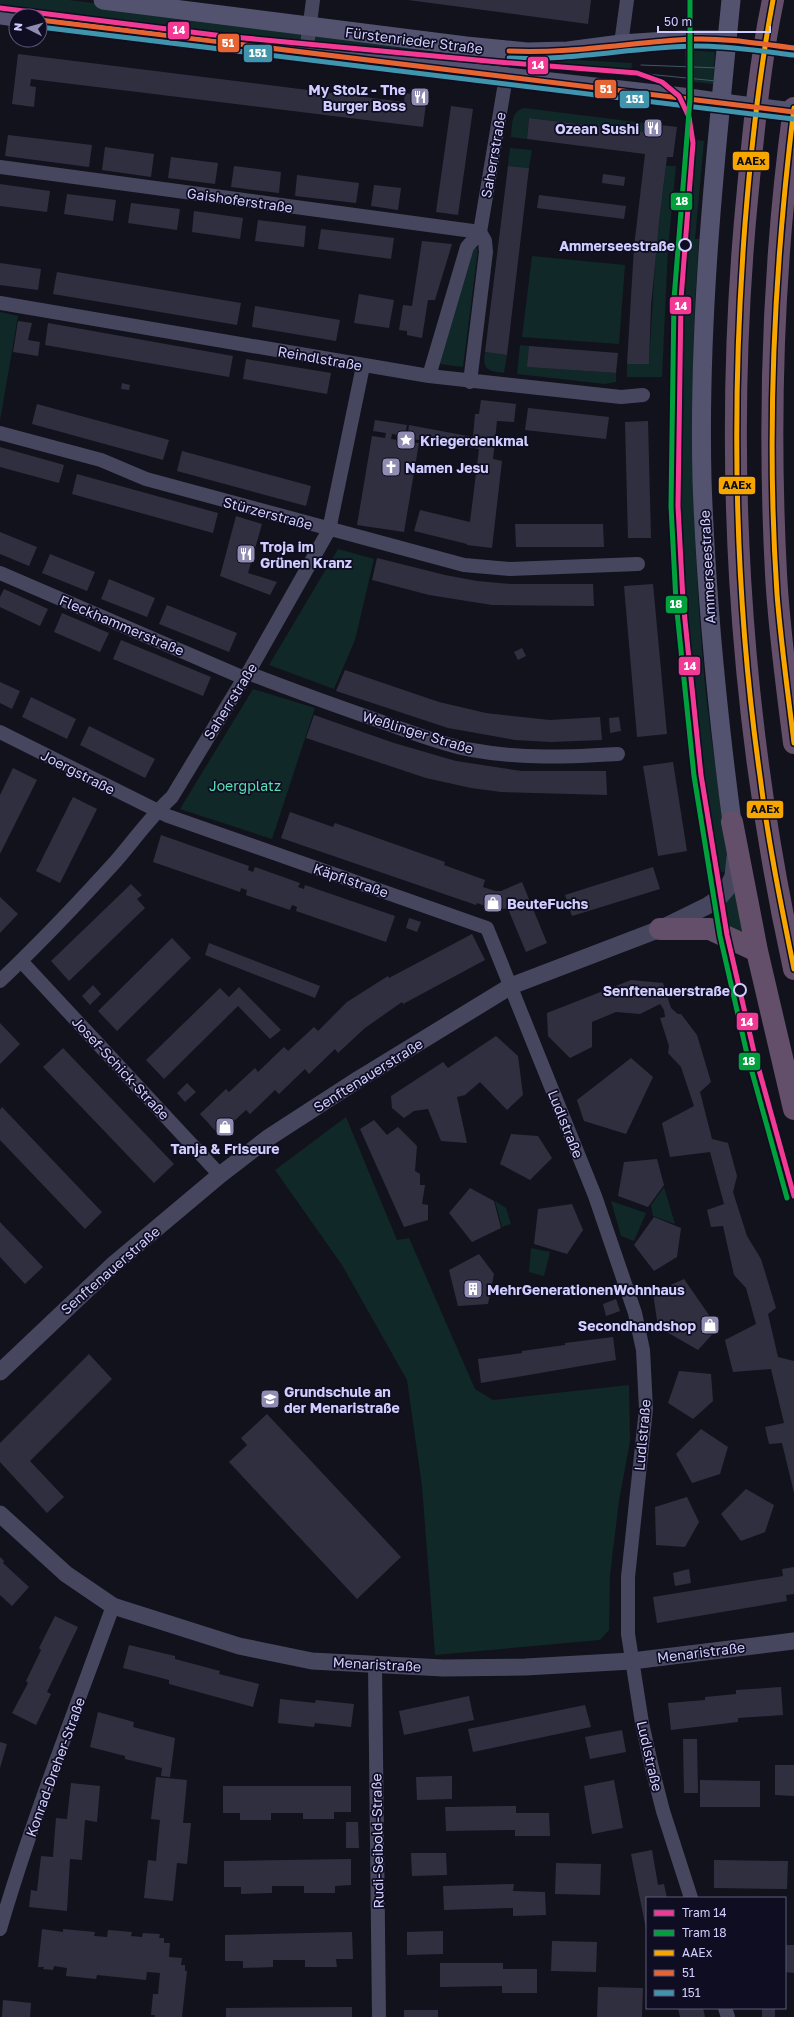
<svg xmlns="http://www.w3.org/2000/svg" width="794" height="2017" viewBox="0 0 794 2017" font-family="'Golos Text',sans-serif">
  <rect width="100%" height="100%" fill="#12121d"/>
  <path fill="#102827" d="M0,0H69L307,29L305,46L0,11Z
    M311,30L428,43L426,58L309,45Z
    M467,49L575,60L632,63L631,74L466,62Z
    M685,50L715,52L713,84L686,81Z
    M524,108L644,123L643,132L529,118L527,139L511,137C512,126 511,111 524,108Z
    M688,139L704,141L695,239H699C689,372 691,505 701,638C706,712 718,785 729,858L728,871L714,873L698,775L693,776C689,703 678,631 675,559C670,459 673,359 678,260H683L690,164H686Z
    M510,148L532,150L529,168L508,166Z
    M666,166H676L668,248L662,377H627V364H649L656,249Z
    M474,247L478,249L463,367L440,364L441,356Z
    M532,256L625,265L619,344L522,337Z
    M0,312L18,316L0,421Z
    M520,345L529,346L528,367L616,373V382L605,384L517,374Z
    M485,352L507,355L504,373C488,371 482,370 485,352Z
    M338,549L374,559L355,640L334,689L269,665Z
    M253,689L315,708L272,839L180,809Z
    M737,890L746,936L716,926L712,908Z
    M346,1117L397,1240L409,1238L475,1389L493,1400L629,1385L630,1441L619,1501L610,1575L609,1630L600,1640L435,1655L422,1486L407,1380L342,1265L275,1170Z
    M664,1187L675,1224L653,1216L651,1205Z
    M495,1201L506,1208L511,1224L502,1227Z
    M611,1201L646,1213L634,1241L621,1236Z
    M531,1248L550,1252L544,1276L529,1272Z"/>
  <path fill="#302f3f" d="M408,0H591L588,24Z
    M18,54L404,102L405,93L427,96L423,127L31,79L30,86L36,87L34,107L12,104Z
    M451,106L473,109L458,215L436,212Z
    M529,118L643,132L644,123L677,127L673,157H667L659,223L651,306L649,364H627L634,247L645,154L527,139Z
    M8,135L92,145L89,167L5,156Z
    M105,147L154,154L151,177L102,170Z
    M171,157L218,163L215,184L168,178Z
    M234,166L281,172L279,193L231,187Z
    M508,166L529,168L507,355L485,352Z
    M603,174L625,177L624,186L602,183Z
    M297,175L359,183L356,203L295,196Z
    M0,184L50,191L47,212L0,206Z
    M374,185L401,188L398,210L371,206Z
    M67,194L116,200L113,221L64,214Z
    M539,195L626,206L624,219L537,208Z
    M131,203L180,209L177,230L128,223Z
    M194,211L243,218L240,239L192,232Z
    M258,220L306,226L304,247L255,241Z
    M321,229L394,238L391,259L318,249Z
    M422,241L452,244L435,300H428L422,338L407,335V331L399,330L403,305L412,306Z
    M0,263L41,269L38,290L0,285Z
    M57,272L241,303L237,325L53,294Z
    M359,294L394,300L389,328L354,323Z
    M255,306L340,320L336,341L252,327Z
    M18,321L32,323L28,340L40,342L38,356L13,352Z
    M48,323L233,356L229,377L45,345Z
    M529,346L618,353L616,373L527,367Z
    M246,359L331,373L327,394L243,379Z
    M122,383L130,385L129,390L121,389Z
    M481,400L516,404L514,422L497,421L493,459L502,461L492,548L467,545V544L414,531L420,510L470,522L479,449L420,438V440L407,439L409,425L473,437L475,414H479Z
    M37,404L169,440L163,460L32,424Z
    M528,408L609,417L606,439L525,430Z
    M375,420L407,425L405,436L392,434L391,439L419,443L404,532L357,525L372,436L385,438L386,433L373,431Z
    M648,421L651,538H628L625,422Z
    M0,447L64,465L59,483L0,467Z
    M182,451L311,486L306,506L177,471Z
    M77,474L218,513L213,533L72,494Z
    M236,516L262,524L248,573L277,582L270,595L220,576Z
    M515,524H603L604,547H516Z
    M0,532L37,547L29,566L0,554Z
    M50,554L95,572L87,591L42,573Z
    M377,558L445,575L477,581L510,584H593L594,606L492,605L429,595L372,580Z
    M109,579L155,598L147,617L101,599Z
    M653,584L667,734L637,737L624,586Z
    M4,589L48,609L40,626L0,607V597Z
    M167,605L237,633L229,652L159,624Z
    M62,613L109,633L100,652L54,632Z
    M121,640L211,677L203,696L113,659Z
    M522,648L526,656L518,660L514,652Z
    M345,670L439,702L486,713L550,720L600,717L602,740L551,742L515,740L448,728L336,691Z
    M0,682L20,691L12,709L0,703Z
    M31,697L76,719L67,739L22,717Z
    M314,715L394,743L456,761L521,771H606L607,795L501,792L471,788L426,778L306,738Z
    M619,717L621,731L610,733L609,718Z
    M89,726L155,759L145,778L80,745Z
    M673,762L687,851L658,856L643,766Z
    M13,768L37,780L0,854V795Z
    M73,797L97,809L60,883L36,871Z
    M290,812L333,827L335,823L445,862L444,865L485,880L483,887L495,891H501L522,882L547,943L526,952L508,909L491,908L477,903L476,905L281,838Z
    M161,835L249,866L248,870L253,872L255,867L300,883L298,887L304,889L305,885L395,916L386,942L296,911L297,907L295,906L292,905L290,910L246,895L247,890L241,888L240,892L153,862Z
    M653,867L660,889L572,916L565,895Z
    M131,884L142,895L137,899L145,908L69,981L51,961Z
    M0,897L18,914L0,933Z
    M409,918L421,922L417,932L406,928Z
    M472,934L485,960L403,1004L402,1002L365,1028L338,1053L335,1049L309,1074L305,1069L279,1094L275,1090L250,1114L246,1110L219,1135L200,1114L226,1089L229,1092L255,1068L258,1072L284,1047L288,1051L314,1027L318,1031L347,1002L388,976L389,978Z
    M172,938L191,958L117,1031L98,1011Z
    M209,943L320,986L315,998L205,955Z
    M631,980L663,983L671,1008L678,1014H681L697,1035L711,1082L700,1092L712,1139L728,1143L737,1176L733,1192L747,1236L761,1259L776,1308L768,1314L778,1357L794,1361V1493L782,1443L769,1444L765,1427L784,1423L771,1369L733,1372L725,1340L756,1324L746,1288L734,1275L723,1226L711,1227L707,1210L724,1204L710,1152L670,1157L662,1123L694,1106L681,1067L668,1053L669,1046L660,1018L665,1017L664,1010L660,1004L640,1014L616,1012L592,1022V1047L570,1058L548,1036L547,1013Z
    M93,985L101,994L90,1005L82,996Z
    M239,987L281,1030L270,1039L238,1006L164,1079L146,1060L220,988L229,997Z
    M0,1023L20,1044L0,1064Z
    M496,1036L518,1056L523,1095L507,1110L480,1082L465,1095L457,1097L467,1143L441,1141L428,1109L414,1111L404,1118L392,1108L391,1096L443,1062L448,1068Z
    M63,1048L174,1164L154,1183L43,1067Z
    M631,1058L653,1077L626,1134L584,1121L577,1100Z
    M187,1083L196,1092L185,1102L177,1093Z
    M2,1107L102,1212L85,1229L0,1140V1110Z
    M374,1120L387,1135L398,1127L417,1146L415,1171L420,1174V1185H425L422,1204L428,1205V1220L404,1227L360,1129Z
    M511,1134L538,1136L552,1158L530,1180L500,1164Z
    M657,1159L664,1185L648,1207L618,1196L624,1162Z
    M470,1188L494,1201L501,1228L472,1242L449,1213Z
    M572,1204L583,1230L567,1254L534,1244L538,1209Z
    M654,1217L681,1228L677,1257L654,1271L634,1245Z
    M0,1222L43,1267L25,1284L0,1257Z
    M479,1254L494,1274L488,1304L458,1306L449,1270Z
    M684,1279L718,1328L698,1350L658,1327L653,1293Z
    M616,1299L620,1311L606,1316L603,1304Z
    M613,1337L616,1360L481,1383L478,1359L522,1353V1351L565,1345V1343Z
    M89,1354L112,1379L30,1461L64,1497L47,1513L0,1462V1443Z
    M679,1371L711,1374L713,1401L693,1419L668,1403Z
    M267,1414L401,1557L357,1599L229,1462L247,1445L241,1438Z
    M701,1429L728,1447L720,1474L692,1483L676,1454Z
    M746,1489L774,1505L765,1532L741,1541L721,1514Z
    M687,1497L699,1522L685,1547L656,1545L655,1507Z
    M0,1557L4,1561L3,1563L29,1587L12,1606L0,1595Z
    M794,1567V1594L786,1595L787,1601L657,1623L653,1597L783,1576L782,1569Z
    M689,1569L691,1583L675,1586L673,1573Z
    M55,1616L78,1627L47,1692L51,1694L36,1725L12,1713L28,1683L26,1681L41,1650L39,1648Z
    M129,1645L175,1656V1659L220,1671L219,1674L259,1684L253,1707L169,1684V1680L123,1668Z
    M781,1687L783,1715L738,1718V1722L671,1730L668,1703L705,1700V1697L736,1694V1690Z
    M469,1696L474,1720L404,1735L399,1711Z
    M280,1699L315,1703L316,1700L354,1704L351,1727L315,1723L314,1727L278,1723Z
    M585,1705L591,1727L473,1752L468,1729Z
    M98,1712L134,1722L133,1727L175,1738L170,1777L161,1776L162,1768L125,1759V1756L90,1747Z
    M622,1730L626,1752L590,1759L585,1737Z
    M683,1739H697L698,1793H684Z
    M0,1742L7,1744L0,1768Z
    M775,1765H794V1796L775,1795Z
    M452,1776V1799L417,1800L416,1777Z
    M156,1777L187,1780L183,1823H191L187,1864L177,1863L173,1901L144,1898L148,1860L156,1861L158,1839L160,1820L151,1819Z
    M614,1780L623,1828L592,1834L584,1786Z
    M700,1780L760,1781V1807H700Z
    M71,1783L100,1786L97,1822L85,1820L82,1860L70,1859L67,1911L29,1907L31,1890L37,1891L41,1856L53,1857L56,1818L67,1819Z
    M223,1786H351V1812H334V1819H303V1813H271V1820H240V1813H223Z
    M516,1806V1813H549L550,1836H515V1830L446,1831L445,1807Z
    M346,1822H358L359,1848H346Z
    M652,1850L658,1885L664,1884L667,1898H647L646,1929L631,1854Z
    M411,1853H446L447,1875L412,1876Z
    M351,1859V1885L335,1886V1893H304V1886H272V1893L241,1894V1887H224V1861Z
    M714,1860L788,1861L787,1889L714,1888Z
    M556,1863L601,1864L600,1895L555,1894Z
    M514,1884L513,1891L545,1892L546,1915L513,1916V1908L444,1910L443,1886Z
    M42,1929L63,1932V1929L95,1932L94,1936L107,1937L108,1930L132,1932L131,1936L142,1937L143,1933L160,1934L159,1938H164V1943H170L169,1957L182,1958L181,1965H185V1971H187L182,2017H155V2015H151L153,1994H158L160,1973L147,1972L146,1980L97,1975L96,1979L66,1976L67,1968L54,1966L53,1970L43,1969L44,1967H38Z
    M443,1931V1954L407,1955V1932Z
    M352,1932L353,1959H336L337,1967H305V1960H273V1967L243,1968V1961H225V1935Z
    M552,1941L597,1942L596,1972L551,1971Z
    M785,1945H794V1973L785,1972Z
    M440,1963H503V1969H537V1993H502V1986L440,1987Z
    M598,1987L643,1988L642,2017H597Z
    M3,2000L31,2003L30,2017H2Z
    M352,2007V2017H226V2008Z
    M678,2008H703L705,2017H680Z
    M762,2008H775V2017H762Z
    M404,2010H438V2017H404Z"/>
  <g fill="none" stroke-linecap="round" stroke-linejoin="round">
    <path stroke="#46475e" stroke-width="14" d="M621,44L627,0
      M306,53L313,0
      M0,167L480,232
      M0,303L429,376L621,397L643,395
      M429,376L467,247L480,232L506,77
      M470,382L486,252L485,241L480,232
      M0,433L101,460L146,479L464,565L510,569L638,564
      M0,573L244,678
      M248,673C294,691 339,707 385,723C414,733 443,745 472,750C521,759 569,757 618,754
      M0,732L168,816L487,928L595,1196L635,1313L643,1350L646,1409L628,1577V1634L642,1723L652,1768L663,1811L691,1898
      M21,961L220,1175
      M0,981C40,943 79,902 116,861C135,839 151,816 172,797L244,678L248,673L329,530L363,366
      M375,1665L379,2017
      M0,1929C32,1820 74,1713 113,1606
      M725,2008L728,2017"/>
    <path stroke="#46475e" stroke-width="17" d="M0,1372L114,1264L220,1175L268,1138L359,1079L511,986L660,929L707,906L720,897L727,889L733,876L735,857
      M0,1514L66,1574L113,1606L239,1646L312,1661L443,1668L525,1667L632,1661L794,1641"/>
    <path stroke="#535370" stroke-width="19" d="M103,0L466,46L527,52L568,51L621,44L682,40H727
      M731,0C715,159 698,319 702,480C706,595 717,709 732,822
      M0,15L16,17
      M40,20L439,69L682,97L730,104"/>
    <path stroke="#644f6a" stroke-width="22" d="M773,0C760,62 754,126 748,189C722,449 738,714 794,969
      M794,108C773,262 768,420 776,574C779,631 787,687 794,743
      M732,822L757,951L794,1109
      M660,929H710L757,951"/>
    <path stroke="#3f5866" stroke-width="1" d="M641,65L719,68
      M637,73L716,81"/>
    <path stroke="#535370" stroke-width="19" d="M730,104L794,112"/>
    <defs>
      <path id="bus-1" d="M773,0C759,74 751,149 745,224C731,408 734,593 760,776C768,841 781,905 794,969
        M794,108C774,269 766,431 777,594C781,644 788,693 794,743"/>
      <path id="bus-2" d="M40,20L794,112
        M509,51C571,54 632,42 694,39C727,38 761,44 794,48"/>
      <path id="bus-3" d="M40,27L793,119
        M509,58C572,61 633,47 696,46C729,46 761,51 793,55"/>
    </defs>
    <use href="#bus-1" stroke="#0f0d21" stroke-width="8"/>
    <use href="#bus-2" stroke="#0f0d21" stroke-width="8"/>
    <use href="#bus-3" stroke="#0f0d21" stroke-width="8"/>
    <use href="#bus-1" stroke="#f7a600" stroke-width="5"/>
    <use href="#bus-2" stroke="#e66432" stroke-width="5"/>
    <use href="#bus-3" stroke="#4094ac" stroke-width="5"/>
    <defs>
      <path id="tram-1" d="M0,8L223,36L498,62L637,73L662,82L679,96L689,117L693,143L681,299L678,506L683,601L701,775L727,935L754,1052L794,1196"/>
      <path id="tram-2" d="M690,0V99L674,299L671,506L676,602L694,776L720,936L747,1054L787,1198"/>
    </defs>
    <use href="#tram-1" stroke="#0f0d21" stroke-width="8"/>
    <use href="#tram-2" stroke="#0f0d21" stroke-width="8"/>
    <use href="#tram-1" stroke="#f23a94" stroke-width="5"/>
    <use href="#tram-2" stroke="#00a03c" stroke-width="5"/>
  </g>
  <defs>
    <symbol id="restaurant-square" viewBox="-11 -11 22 22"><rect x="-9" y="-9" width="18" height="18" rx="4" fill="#8e8cb0" stroke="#0f0d21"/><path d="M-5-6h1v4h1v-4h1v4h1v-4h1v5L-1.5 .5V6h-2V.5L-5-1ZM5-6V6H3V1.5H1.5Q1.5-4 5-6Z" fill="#fff"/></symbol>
    <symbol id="sight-square" viewBox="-11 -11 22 22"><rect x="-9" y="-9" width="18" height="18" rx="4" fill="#8e8cb0" stroke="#0f0d21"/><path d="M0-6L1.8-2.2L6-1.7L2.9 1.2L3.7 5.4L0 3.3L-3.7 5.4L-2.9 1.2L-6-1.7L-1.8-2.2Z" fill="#fff"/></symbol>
    <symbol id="church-square" viewBox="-11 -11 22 22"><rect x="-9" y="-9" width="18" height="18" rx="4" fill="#8e8cb0" stroke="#0f0d21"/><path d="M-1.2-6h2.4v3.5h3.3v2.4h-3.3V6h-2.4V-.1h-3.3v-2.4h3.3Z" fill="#fff"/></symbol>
    <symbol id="shop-square" viewBox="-11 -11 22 22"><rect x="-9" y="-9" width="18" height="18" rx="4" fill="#8e8cb0" stroke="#0f0d21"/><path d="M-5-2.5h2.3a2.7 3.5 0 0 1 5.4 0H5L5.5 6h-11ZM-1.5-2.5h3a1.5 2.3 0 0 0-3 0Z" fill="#fff"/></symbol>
    <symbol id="building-square" viewBox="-11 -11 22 22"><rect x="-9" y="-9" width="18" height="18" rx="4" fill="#8e8cb0" stroke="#0f0d21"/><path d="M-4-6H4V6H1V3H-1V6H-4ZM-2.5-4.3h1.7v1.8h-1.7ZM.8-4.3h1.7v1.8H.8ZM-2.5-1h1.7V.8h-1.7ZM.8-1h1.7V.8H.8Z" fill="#fff"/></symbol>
    <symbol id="school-square" viewBox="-11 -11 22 22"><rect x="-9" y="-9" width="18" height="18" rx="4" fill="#8e8cb0" stroke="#0f0d21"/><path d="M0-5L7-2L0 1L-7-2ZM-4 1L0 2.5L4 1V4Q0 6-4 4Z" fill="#fff"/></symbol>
  </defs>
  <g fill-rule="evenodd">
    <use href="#restaurant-square" x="409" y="86" width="22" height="22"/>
    <use href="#restaurant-square" x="642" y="117" width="22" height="22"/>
    <use href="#sight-square" x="395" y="429" width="22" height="22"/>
    <use href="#church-square" x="380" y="456" width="22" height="22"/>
    <use href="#restaurant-square" x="235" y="543" width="22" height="22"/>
    <use href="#shop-square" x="482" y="892" width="22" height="22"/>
    <use href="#shop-square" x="214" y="1116" width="22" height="22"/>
    <use href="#building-square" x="462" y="1278" width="22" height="22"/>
    <use href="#shop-square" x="699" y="1314" width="22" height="22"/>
    <use href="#school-square" x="259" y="1388" width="22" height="22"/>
  </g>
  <g fill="#0f0d21" stroke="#d0ceff" stroke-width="2">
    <circle cx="685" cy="245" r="6"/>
    <circle cx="740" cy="990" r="6"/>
  </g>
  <g text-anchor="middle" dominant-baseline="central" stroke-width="3.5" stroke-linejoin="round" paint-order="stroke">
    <g font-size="14" fill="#d0ceff" stroke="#0f0d21">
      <text transform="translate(414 40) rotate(7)">Fürstenrieder Straße</text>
      <text transform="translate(493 155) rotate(-80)">Saherrstraße</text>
      <text transform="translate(240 200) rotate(8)">Gaishoferstraße</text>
      <text transform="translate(320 358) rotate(10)">Reindlstraße</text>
      <text transform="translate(268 513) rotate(15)">Stürzerstraße</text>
      <text transform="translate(707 567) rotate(-93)">Ammerseestraße</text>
      <text transform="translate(122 625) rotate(23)">Fleckhammerstraße</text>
      <text transform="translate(230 701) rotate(-58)">Saherrstraße</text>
      <text transform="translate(418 732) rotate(17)">Weßlinger Straße</text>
      <text transform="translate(78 772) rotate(27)">Joergstraße</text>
      <text transform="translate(351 880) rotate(19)">Käpflstraße</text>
      <text transform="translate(121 1068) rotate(47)">Josef-Schick-Straße</text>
      <text transform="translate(368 1075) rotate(-32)">Senftenauerstraße</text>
      <text transform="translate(566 1124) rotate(68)">Ludlstraße</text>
      <text transform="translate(110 1270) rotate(-41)">Senftenauerstraße</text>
      <text transform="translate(642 1435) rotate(-85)">Ludlstraße</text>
      <text transform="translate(701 1652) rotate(-7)">Menaristraße</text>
      <text transform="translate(377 1664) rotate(3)">Menaristraße</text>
      <text transform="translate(650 1756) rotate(77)">Ludlstraße</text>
      <text transform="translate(55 1767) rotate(-70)">Konrad-Dreher-Straße</text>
      <text transform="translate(377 1841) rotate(-91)">Rudi-Seibold-Straße</text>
    </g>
    <g font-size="14" font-weight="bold" fill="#d0ceff" stroke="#0f0d21" text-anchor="start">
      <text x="406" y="89" text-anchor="end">My Stolz - The<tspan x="406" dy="16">Burger Boss</tspan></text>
      <text x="639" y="128" text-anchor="end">Ozean Sushi</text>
      <text x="420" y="440">Kriegerdenkmal</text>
      <text x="405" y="467">Namen Jesu</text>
      <text x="260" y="546">Troja im<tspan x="260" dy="16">Grünen Kranz</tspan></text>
      <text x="507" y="903">BeuteFuchs</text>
      <text x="225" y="1148" text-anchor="middle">Tanja &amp; Friseure</text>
      <text x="487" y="1289">MehrGenerationenWohnhaus</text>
      <text x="696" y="1325" text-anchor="end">Secondhandshop</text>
      <text x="284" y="1391">Grundschule an<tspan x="284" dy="16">der Menaristraße</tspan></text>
    </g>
    <g font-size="14" font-weight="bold" fill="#d0ceff" stroke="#0f0d21" text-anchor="end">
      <text x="675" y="245">Ammerseestraße</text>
      <text x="730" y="990">Senftenauerstraße</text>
    </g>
    <g font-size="14" fill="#5adeb5" stroke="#0f0d21">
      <text x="245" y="785">Joergplatz</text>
    </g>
  </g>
  <g stroke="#0f0d21" stroke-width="1.5">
    <rect x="167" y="21" width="23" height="19" rx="4" fill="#f23a94"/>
    <rect x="217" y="33" width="23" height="20" rx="4" fill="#e66432"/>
    <rect x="243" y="44" width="30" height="19" rx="4" fill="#4094ac"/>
    <rect x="527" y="56" width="22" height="19" rx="4" fill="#f23a94"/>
    <rect x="594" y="79" width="23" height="20" rx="4" fill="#e66432"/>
    <rect x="619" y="90" width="31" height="19" rx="4" fill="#4094ac"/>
    <rect x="732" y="151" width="38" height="20" rx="4" fill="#f7a600"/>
    <rect x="670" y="192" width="23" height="19" rx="4" fill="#00a03c"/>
    <rect x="669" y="296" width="23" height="19" rx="4" fill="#f23a94"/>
    <rect x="718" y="476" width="38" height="19" rx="4" fill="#f7a600"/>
    <rect x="665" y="595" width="23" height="19" rx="4" fill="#00a03c"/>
    <rect x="678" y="656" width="23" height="20" rx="4" fill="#f23a94"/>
    <rect x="746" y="800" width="38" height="19" rx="4" fill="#f7a600"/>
    <rect x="736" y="1012" width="23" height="19" rx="4" fill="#f23a94"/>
    <rect x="738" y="1052" width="23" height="19" rx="4" fill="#00a03c"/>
  </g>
  <g font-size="11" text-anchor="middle" font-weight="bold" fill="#fff">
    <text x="179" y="34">14</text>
    <text x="228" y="47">51</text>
    <text x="258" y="57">151</text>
    <text x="538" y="69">14</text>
    <text x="606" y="93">51</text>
    <text x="635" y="103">151</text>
    <text x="682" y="205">18</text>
    <text x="681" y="310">14</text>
    <text x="676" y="608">18</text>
    <text x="690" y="670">14</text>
    <text x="747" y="1026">14</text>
    <text x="749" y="1065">18</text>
  </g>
  <g font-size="11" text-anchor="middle" font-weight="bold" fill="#111">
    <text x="751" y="165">AAEx</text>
    <text x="737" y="489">AAEx</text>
    <text x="765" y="813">AAEx</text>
  </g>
  <rect x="646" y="1897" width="140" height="112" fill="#0f0d21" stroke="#5c5a7a"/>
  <rect x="654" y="1910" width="20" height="6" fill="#f23a94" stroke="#5c5a7a"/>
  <text x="682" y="1917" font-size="12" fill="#d0ceff">Tram 14</text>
  <rect x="654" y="1930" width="20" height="6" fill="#00a03c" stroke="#5c5a7a"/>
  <text x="682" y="1937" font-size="12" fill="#d0ceff">Tram 18</text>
  <rect x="654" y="1950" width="20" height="6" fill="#f7a600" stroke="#5c5a7a"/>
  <text x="682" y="1957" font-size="12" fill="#d0ceff">AAEx</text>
  <rect x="654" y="1970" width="20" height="6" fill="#e66432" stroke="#5c5a7a"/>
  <text x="682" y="1977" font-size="12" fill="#d0ceff">51</text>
  <rect x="654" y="1990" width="20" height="6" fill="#4094ac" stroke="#5c5a7a"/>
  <text x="682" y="1997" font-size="12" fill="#d0ceff">151</text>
  <g transform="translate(28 28) rotate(276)"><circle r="19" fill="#0f0d21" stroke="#5c5a7a"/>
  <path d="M0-3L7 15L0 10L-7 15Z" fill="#8e8cb0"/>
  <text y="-6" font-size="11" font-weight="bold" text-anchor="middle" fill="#d0ceff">N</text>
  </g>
  <path d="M658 26v6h112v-6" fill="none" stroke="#d0ceff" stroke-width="2"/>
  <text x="664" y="26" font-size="12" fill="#d0ceff" stroke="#0f0d21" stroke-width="3" paint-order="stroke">50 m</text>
</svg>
